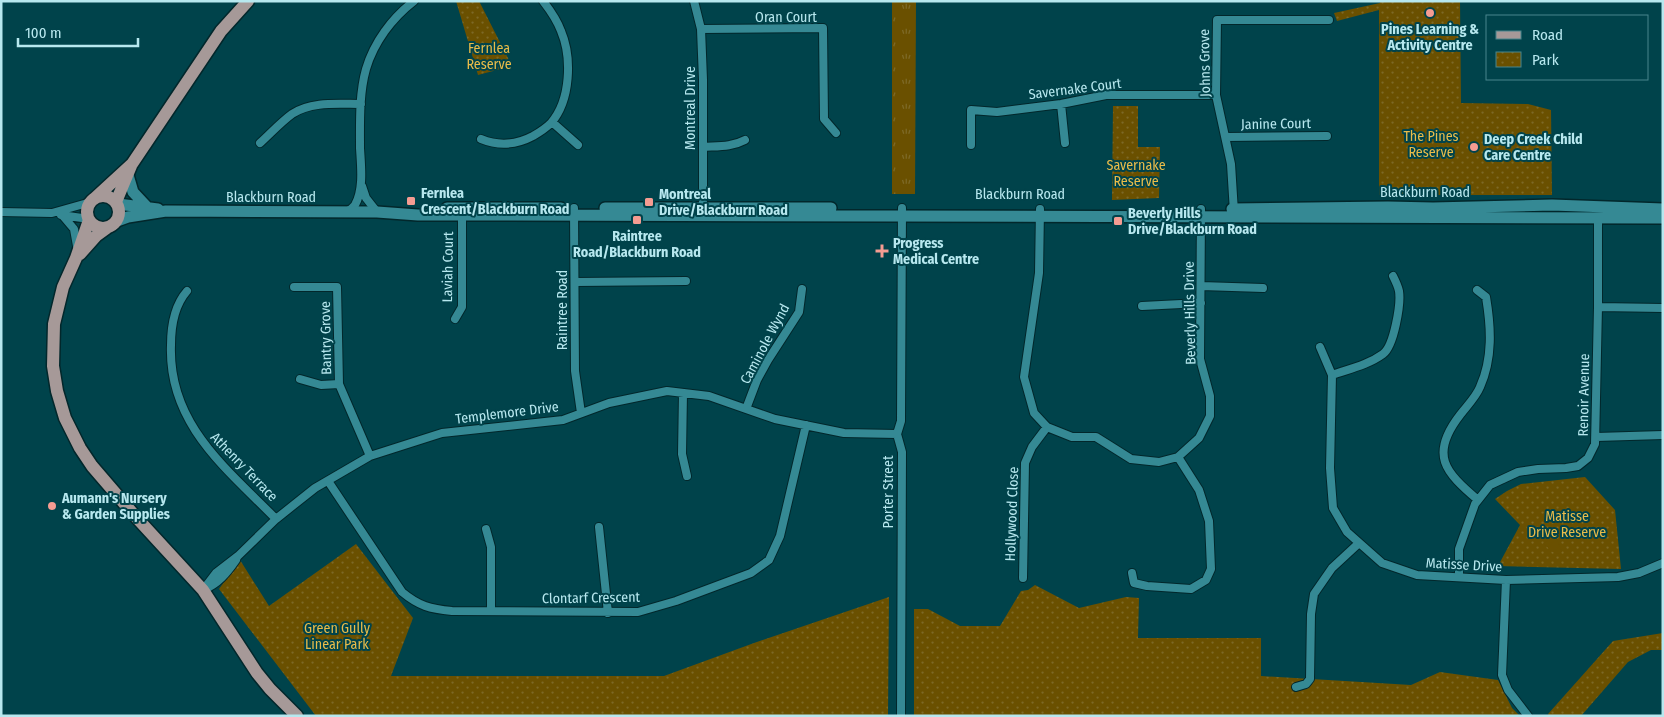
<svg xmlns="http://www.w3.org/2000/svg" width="1664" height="717" viewBox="0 0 1664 717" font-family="'Fira Sans Condensed',sans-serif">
  <defs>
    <pattern id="grass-tufts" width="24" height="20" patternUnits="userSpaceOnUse" patternTransform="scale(1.25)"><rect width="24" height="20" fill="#6a5000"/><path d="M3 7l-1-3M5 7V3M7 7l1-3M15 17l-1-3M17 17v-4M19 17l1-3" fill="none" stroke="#7d6926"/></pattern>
    <pattern id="park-dots" width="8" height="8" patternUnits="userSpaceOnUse" patternTransform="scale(1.25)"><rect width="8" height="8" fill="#6a5000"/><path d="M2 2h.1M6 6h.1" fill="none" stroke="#7d6926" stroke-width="1.8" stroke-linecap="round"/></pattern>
  </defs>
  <rect width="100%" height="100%" fill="#00434b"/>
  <path fill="url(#grass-tufts)" d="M892,1H916L915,194H892Z"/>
  <path fill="url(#park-dots)" d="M456,1H479L512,66L478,75Z
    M1380,1H1460L1461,103L1528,104L1551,110L1552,195H1379V10L1337,21L1334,13L1380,3Z
    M1113,106H1138V147H1160L1159,198L1112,200Z
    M1585,477L1615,510L1621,569L1498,566L1520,525L1495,499L1507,491L1521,484Z
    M356,544L413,618L391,676H664L754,643L889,597L888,716H316L219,589L240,560L269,606Z
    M1035,585L1079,608L1126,597L1139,598L1138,638H1261V676L1411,685L1440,672L1498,680L1512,708L1520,716H914V609H928L960,626H1000L1021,591L1028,590Z
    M1663,633V650H1651L1628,662L1581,716H1549L1548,714L1613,641Z"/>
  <path fill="#6a5000" d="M1556,537L1562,552C1553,556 1550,549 1543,543Z"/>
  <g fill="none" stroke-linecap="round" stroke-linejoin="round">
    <defs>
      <path id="street" d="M694,1L701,29L703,80V211
        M701,29L823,28L824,119L836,133
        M1061,104L1065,143
        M552,122L578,145
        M1226,137L1327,136
        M481,139C498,146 516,145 533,136C540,132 546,128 551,123C571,100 572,57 561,31C557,20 550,10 543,1
        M260,143C271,133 281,122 292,114C311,101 338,104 361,104
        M971,145V110L997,112L1061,104L1106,95H1216
        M703,147C718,146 732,147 745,140
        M362,186L366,198L377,212
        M574,208L575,371L581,413
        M1040,209L1039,273L1024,377L1034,413L1047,427L1072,437H1096L1131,459L1159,462L1178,457L1199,438L1210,416V396L1200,359L1201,209
        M1,212L52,213L91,202
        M346,212C350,210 353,208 355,205C364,189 361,166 360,148C360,122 359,94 366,69C374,42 392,18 414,1
        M1234,212L1231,164L1216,95L1217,20H1329
        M61,215L89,219
        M63,216L74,229L77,246
        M575,282L686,281
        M1201,286L1263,288
        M294,287H337L339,384L370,456
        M1477,290L1486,297C1491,327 1493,358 1480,387C1476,397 1466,407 1460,415C1429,455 1445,472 1478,500
        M187,291C174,306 171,325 171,345C168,424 226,468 276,519
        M1142,306L1201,303
        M1598,307L1663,308
        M455,319L462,307V215
        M1320,347L1332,375L1330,468L1333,508L1347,532L1382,563L1417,575L1506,580L1618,577L1639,573L1663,563
        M1332,375C1349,369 1368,365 1383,354C1394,346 1401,304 1399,291C1398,286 1395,280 1393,276
        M300,379L321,385L339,384
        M683,393L682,454L687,476
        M746,409L757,380L768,360L799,312L802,289
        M1596,437L1663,435
        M328,481L402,592C419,606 430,609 452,611L638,612L676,601L751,573L769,560L780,536L806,425
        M599,527L608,613
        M486,529L491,547V611
        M1132,573L1134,583L1147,586L1191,589L1206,580L1211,569L1209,521L1199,490L1178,457
        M1459,577V549L1475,504L1490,485L1518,472L1538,469L1566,468L1578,466L1588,458L1595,444L1598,307V217
        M1023,578L1025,463L1032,447L1047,427
        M1506,580L1502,675L1508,690L1528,716
        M203,590L216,573L238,556L276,519L315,488L370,456L442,433L563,420L609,403L667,391L709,396L775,419L844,433L897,434
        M203,590C218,584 227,573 236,560
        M1296,687L1306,684L1310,679L1311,614L1314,594L1332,568L1359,543
        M901,716L902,452L897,434L901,421L902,208"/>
      <path id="secondary" d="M128,175L133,192L147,207
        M118,204L158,209
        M447,208H561
        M605,208H831
        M1232,209L1388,207L1433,208L1552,205L1663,209
        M117,221L128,217L166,211L377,212L418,215H489L1663,218"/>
      <path id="primary" d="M87 212a16 16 0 1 1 32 0a16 16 0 1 1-32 0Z
        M95,198L132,164L221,31L248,1
        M116,202L131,166
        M89,220L76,258L63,287L54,324L53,366L57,391L65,418L80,448L92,466L135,516L203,590L257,673L270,689L297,716
        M80,254L96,236L107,228"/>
    </defs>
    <use href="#street" stroke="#02272b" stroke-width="10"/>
    <use href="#secondary" stroke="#02272b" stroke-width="14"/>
    <use href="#primary" stroke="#02272b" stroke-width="15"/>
    <use href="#street" stroke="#358994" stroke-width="8"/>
    <use href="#secondary" stroke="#358994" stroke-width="11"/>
    <use href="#primary" stroke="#a69998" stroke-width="12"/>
  </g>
  <g fill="#f59c92" stroke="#00434b" stroke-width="2">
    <circle cx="1430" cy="13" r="5"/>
    <circle cx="1474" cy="147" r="5"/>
    <rect x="406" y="196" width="10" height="10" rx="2.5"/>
    <rect x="644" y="197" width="10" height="10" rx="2.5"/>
    <rect x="632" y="215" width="10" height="10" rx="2.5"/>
    <rect x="1113" y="216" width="10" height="10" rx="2.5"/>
    <path d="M879.5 243.5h5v5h5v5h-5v5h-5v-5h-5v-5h5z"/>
    <circle cx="52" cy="506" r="5"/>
  </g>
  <g text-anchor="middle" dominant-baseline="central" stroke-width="4" stroke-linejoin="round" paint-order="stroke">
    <g font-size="14" fill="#b7e8ef" stroke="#00434b">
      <text x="786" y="17">Oran Court</text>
      <text transform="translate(1205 63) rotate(-91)">Johns Grove</text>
      <text transform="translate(1075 89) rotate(-7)">Savernake Court</text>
      <text transform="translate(690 108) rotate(-90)">Montreal Drive</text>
      <text transform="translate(1276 124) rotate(-1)">Janine Court</text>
      <text x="1425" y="192">Blackburn Road</text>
      <text x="1020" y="194">Blackburn Road</text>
      <text x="271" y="197">Blackburn Road</text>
      <text transform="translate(448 267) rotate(-89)">Laviah Court</text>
      <text transform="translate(562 310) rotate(-90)">Raintree Road</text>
      <text transform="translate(1190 313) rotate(-91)">Beverly Hills Drive</text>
      <text transform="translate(326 338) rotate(-91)">Bantry Grove</text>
      <text transform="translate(765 344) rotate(-62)">Caminole Wynd</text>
      <text transform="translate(1584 395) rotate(-89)">Renoir Avenue</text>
      <text transform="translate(507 413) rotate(-7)">Templemore Drive</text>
      <text transform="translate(244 467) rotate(46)">Athenry Terrace</text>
      <text transform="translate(888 492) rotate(-90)">Porter Street</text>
      <text transform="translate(1012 514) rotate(-88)">Hollywood Close</text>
      <text transform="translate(1464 565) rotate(3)">Matisse Drive</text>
      <text transform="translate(591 598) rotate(-1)">Clontarf Crescent</text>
    </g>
    <g font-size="14" font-weight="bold" fill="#b7e8ef" stroke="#00434b" text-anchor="start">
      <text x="1430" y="29" text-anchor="middle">Pines Learning &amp;<tspan x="1430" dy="16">Activity Centre</tspan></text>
      <text x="1484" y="139">Deep Creek Child<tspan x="1484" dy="16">Care Centre</tspan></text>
      <text x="421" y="193">Fernlea<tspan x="421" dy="16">Crescent/Blackburn Road</tspan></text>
      <text x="659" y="194">Montreal<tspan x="659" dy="16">Drive/Blackburn Road</tspan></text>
      <text x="1128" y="213">Beverly Hills<tspan x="1128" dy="16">Drive/Blackburn Road</tspan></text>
      <text x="637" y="236" text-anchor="middle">Raintree<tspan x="637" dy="16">Road/Blackburn Road</tspan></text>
      <text x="893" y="243">Progress<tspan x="893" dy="16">Medical Centre</tspan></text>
      <text x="62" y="498">Aumann's Nursery<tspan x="62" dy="16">&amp; Garden Supplies</tspan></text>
    </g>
    <g font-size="14" fill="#e9bc4a" stroke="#00434b">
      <text x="489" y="48">Fernlea<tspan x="489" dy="16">Reserve</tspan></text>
      <text x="1431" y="136">The Pines<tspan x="1431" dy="16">Reserve</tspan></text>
      <text x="1136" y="165">Savernake<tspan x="1136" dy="16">Reserve</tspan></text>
      <text x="1567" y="516">Matisse<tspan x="1567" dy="16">Drive Reserve</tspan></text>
      <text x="337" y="628">Green Gully<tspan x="337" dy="16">Linear Park</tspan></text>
    </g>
  </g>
  <rect width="1664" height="717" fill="none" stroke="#b7e8ef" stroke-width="5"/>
  <rect x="1486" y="15" width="162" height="65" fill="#00434b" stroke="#49858d"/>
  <rect x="1496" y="31" width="25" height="8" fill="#a69998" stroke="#49858d"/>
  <text x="1532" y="40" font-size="15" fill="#b7e8ef">Road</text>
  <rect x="1496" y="52" width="25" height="15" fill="url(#park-dots)" stroke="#49858d"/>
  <text x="1532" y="65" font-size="15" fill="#b7e8ef">Park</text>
  <path d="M18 38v8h120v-8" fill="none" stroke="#b7e8ef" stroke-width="2.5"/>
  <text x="25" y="38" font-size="15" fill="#b7e8ef" stroke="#00434b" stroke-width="4" paint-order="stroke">100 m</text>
</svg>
